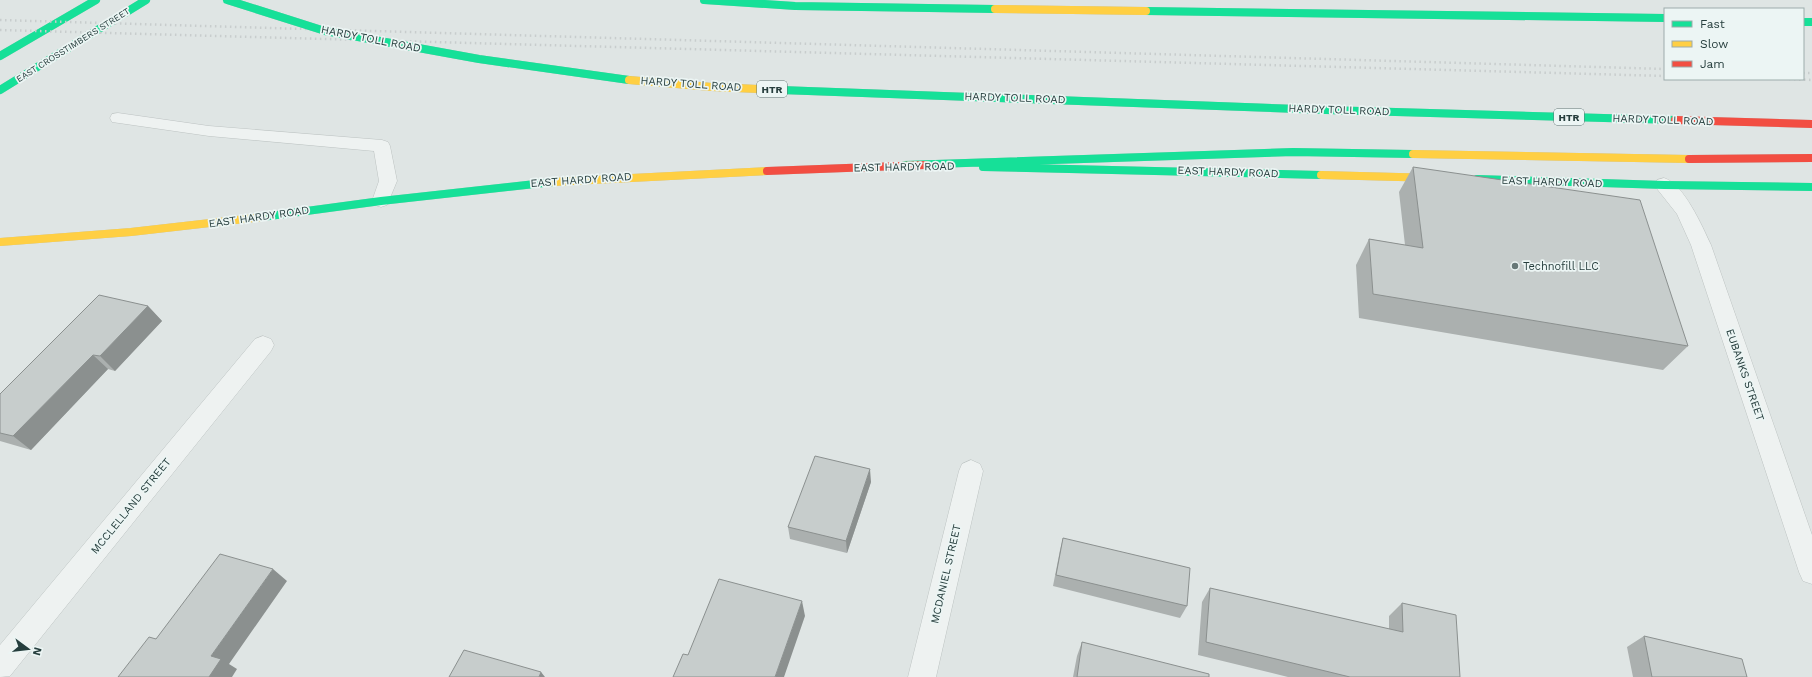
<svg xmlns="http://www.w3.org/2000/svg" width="1812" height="677" viewBox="0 0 1812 677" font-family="'Work Sans',sans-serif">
  <rect width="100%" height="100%" fill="#dfe5e4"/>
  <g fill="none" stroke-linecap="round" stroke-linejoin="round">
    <defs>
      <path id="lane" d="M118,113L209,126L382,140L388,142L390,146L397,181L387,205L381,207L375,205L372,201L379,181L374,151L209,136L112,122L110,118L112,114Z"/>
      <path id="street" d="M1664,178C1684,184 1702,226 1711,245L1812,535V584L1803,581L1799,572L1691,245L1677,214L1654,185L1657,180Z
        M263,336L271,339L274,345L271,351L10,676L0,677V645L255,339Z
        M971,460L980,464L983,471L936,677H908L959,471L962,464Z"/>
      <path id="fast" d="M704,0L795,6L995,9
        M1146,11L1665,18
        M1803,22H1812
        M0,56L96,0
        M0,90L146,0
        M1326,110L1675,120
        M905,165L1293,152L1413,154
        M983,167L1321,175
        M1477,179L1664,185L1812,187
        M262,217L381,201L553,182"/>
      <path id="slow" d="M995,9L1146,11
        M1413,154L1689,159
        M1321,175L1437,178
        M553,182L767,171
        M0,242L131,232L262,217"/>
      <path id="jam" d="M1675,120L1812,124
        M1689,159L1812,158
        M767,171L925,165"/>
    </defs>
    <use href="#lane" stroke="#bdc3c2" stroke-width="1"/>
    <use href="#street" stroke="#bdc3c2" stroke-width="1"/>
    <use href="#fast" stroke="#bdc3c2" stroke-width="8"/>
    <use href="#slow" stroke="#bdc3c2" stroke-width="8"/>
    <use href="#jam" stroke="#bdc3c2" stroke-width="8"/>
    <use href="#lane" fill="#eef2f1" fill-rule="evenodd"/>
    <use href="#street" fill="#eef2f1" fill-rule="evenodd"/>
    <use href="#fast" stroke="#16e098" stroke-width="8"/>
    <use href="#slow" stroke="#ffcf43" stroke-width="8"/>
    <use href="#jam" stroke="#f24e42" stroke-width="8"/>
    <path stroke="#c8cdcd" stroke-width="2.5" stroke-dasharray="1.5 3.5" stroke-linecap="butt" d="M0,20L1665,69
      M0,30L1665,76
      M1803,73H1812
      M1789,79L1812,80"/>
    <defs>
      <path id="fast-bridge" d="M227,0L325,31L479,59L629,80
        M781,90L1326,110"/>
      <path id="slow-bridge" d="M629,80L712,87L781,90"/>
    </defs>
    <use href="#fast-bridge" stroke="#b2bab9" stroke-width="8" stroke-linecap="butt"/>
    <use href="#slow-bridge" stroke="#b2bab9" stroke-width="8" stroke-linecap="butt"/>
    <use href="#fast-bridge" stroke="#16e098" stroke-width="8"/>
    <use href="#slow-bridge" stroke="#ffcf43" stroke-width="8"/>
  </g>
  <path fill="#abb0af" d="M1413,167L1688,346L1663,370L1359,318L1356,265L1369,239L1405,245L1399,192Z
    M148,306L162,321L115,371L108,369L31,450L0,441V394Z
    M871,482L847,553L790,539L788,527Z
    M1063,538L1187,606L1180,618L1053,586L1060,550Z
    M1210,588L1389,629V616L1402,603L1460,677H1288L1198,655L1202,602Z
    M1644,636L1747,677H1633L1627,647Z
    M1082,642L1209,677H1073L1077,656Z"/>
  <path fill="#8b908f" d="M148,306L162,321L115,371L100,356Z
    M93,355L108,369L31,450L13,436Z
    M870,469L871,482L847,553L846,541Z
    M273,569L287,581L229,664L237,669L232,677H209L211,656Z
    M802,601L805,616L784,677H775Z
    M541,672L545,677H539Z"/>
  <path fill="#c7cdcc" stroke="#8b908f" d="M1413,167L1640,200L1688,346L1373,294L1369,239L1423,248Z
    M99,295L148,306L100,356L93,355L13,436L0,433V394Z
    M815,456L870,469L846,541L788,527Z
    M1063,538L1190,568L1187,606L1056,575Z
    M220,554L273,569L211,656L221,659L209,677H118L149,637L156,639Z
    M719,579L802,601L775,677H673L683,654L688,655Z
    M1210,588L1403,632L1402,603L1456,615L1460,677H1350L1206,642Z
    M1644,636L1742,659L1747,677H1652Z
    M1082,642L1209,674V677H1077Z
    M464,650L541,672L539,677H449Z"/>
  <circle fill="#677877" stroke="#ecf5f4" stroke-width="1.5" cx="1515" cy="266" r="4"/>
  <g text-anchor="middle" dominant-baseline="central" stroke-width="3.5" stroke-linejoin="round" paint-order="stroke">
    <g font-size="9" fill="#263e3d" stroke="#ecf5f4">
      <text transform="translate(73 45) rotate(-32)">EAST CROSSTIMBERS STREET</text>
    </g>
    <g fill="#ecf5f4" stroke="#617574" stroke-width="1">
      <rect x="757" y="81" width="30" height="16" rx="3"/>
      <rect x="1554" y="109" width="30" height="16" rx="3"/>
    </g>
    <g font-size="10" font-weight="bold" fill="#263e3d">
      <text x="772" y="89">HTR</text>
      <text x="1569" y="117">HTR</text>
    </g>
    <g font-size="11" fill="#263e3d" stroke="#ecf5f4">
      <text transform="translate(371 39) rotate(11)">HARDY TOLL ROAD</text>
      <text transform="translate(691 84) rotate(4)">HARDY TOLL ROAD</text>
      <text transform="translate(1015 98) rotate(2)">HARDY TOLL ROAD</text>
      <text transform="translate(1339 110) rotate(2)">HARDY TOLL ROAD</text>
      <text transform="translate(1663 120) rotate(2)">HARDY TOLL ROAD</text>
      <text transform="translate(904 167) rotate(-1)">EAST HARDY ROAD</text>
      <text transform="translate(1228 172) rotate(2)">EAST HARDY ROAD</text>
      <text transform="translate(581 180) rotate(-4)">EAST HARDY ROAD</text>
      <text transform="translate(1552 182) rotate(2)">EAST HARDY ROAD</text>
      <text transform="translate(259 217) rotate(-8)">EAST HARDY ROAD</text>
      <text transform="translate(1745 375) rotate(71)">EUBANKS STREET</text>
      <text transform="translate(131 506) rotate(-51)">MCCLELLAND STREET</text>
      <text transform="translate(946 574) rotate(-77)">MCDANIEL STREET</text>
    </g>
    <g font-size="11" fill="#263e3d" stroke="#ecf5f4" text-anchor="start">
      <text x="1523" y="266">Technofill LLC</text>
    </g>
  </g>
  <rect x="1664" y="8" width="140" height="72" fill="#ecf5f4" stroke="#9dacab"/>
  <rect x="1672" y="21" width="20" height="6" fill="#16e098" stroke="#9dacab"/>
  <text x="1700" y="28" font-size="12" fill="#263e3d">Fast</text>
  <rect x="1672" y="41" width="20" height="6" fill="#ffcf43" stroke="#9dacab"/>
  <text x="1700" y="48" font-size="12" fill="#263e3d">Slow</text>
  <rect x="1672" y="61" width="20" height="6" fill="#f24e42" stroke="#9dacab"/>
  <text x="1700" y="68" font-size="12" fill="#263e3d">Jam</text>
  <g transform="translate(28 649) rotate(105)" stroke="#ecf5f4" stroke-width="3" paint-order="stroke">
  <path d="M0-3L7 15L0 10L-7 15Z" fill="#263e3d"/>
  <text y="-6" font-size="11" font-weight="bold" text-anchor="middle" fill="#263e3d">N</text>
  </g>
</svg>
